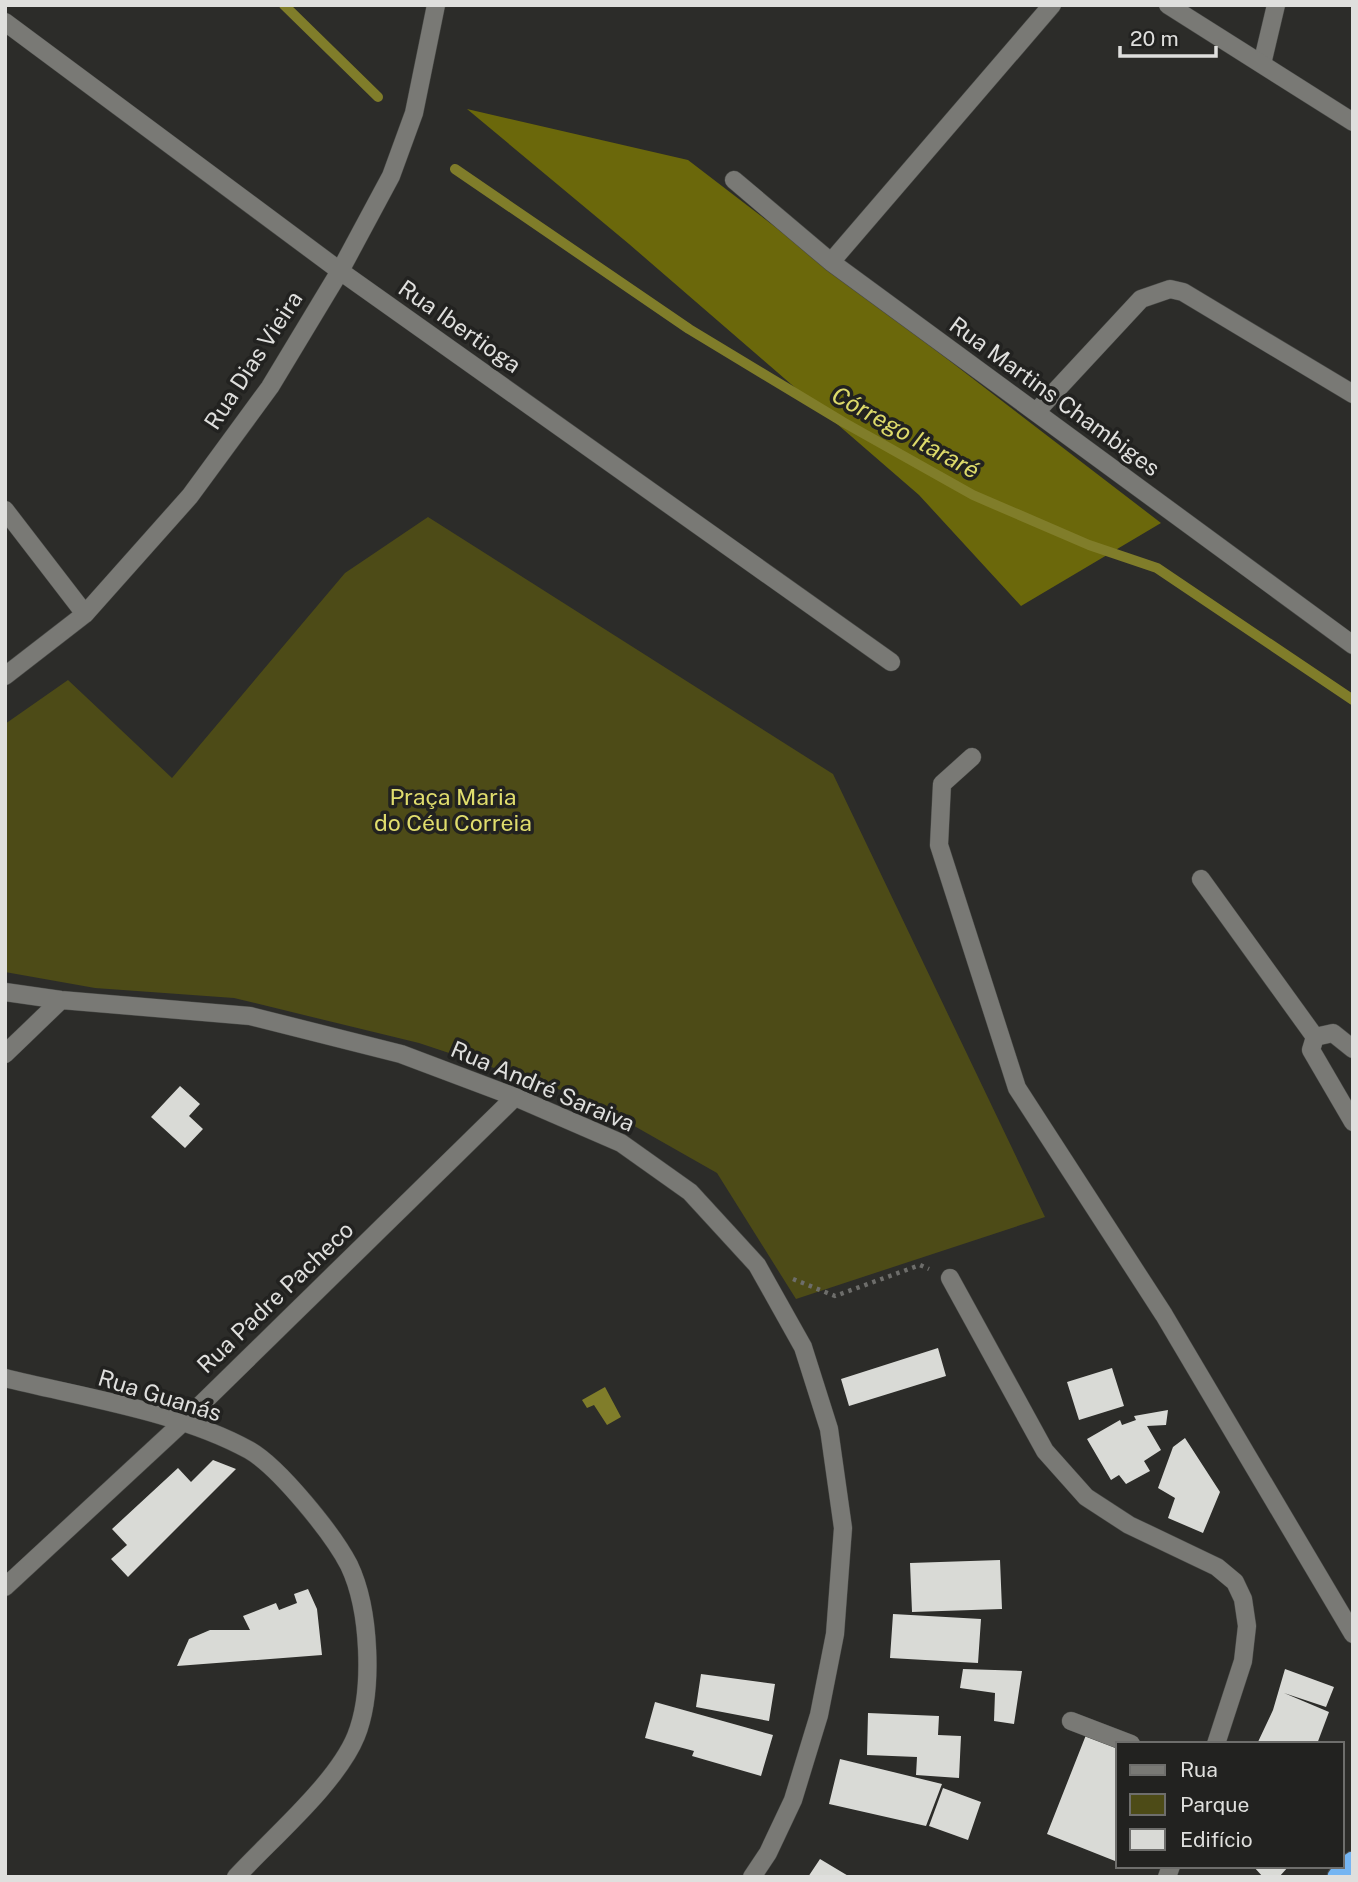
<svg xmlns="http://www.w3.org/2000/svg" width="1358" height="1882" viewBox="0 0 1358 1882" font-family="'Public Sans',sans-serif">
  <rect width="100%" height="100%" fill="#2c2c29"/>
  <path fill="#4d4b17" d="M428,517L833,774L1045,1217L796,1299L717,1173L585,1098L419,1043L234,998L95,988L5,972V724L68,680L172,778L345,573Z"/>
  <path fill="#6b680b" d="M467,109L688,160L1161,523L1021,606L919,495L629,244Z"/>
  <path fill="#807d2a" d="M605,1387L621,1417L607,1425L594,1405L587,1408L582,1400Z"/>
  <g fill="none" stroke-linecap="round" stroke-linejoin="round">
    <path stroke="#807d2a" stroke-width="10" d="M284,5L378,97
      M455,169L689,329L843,422L973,495L1089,545L1157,568L1353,700"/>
  </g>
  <path fill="#d9dad6" d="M180,1086L200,1104L189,1116L203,1129L185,1148L151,1117Z
    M938,1348L946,1376L849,1406L841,1379Z
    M1112,1368L1124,1406L1079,1420L1067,1382Z
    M1168,1410L1166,1425L1147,1426L1161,1450L1144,1461L1150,1471L1126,1484L1119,1475L1111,1480L1087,1439L1120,1420L1122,1425L1136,1420L1134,1416Z
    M1185,1438L1220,1492L1203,1533L1168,1518L1175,1498L1158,1488L1173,1447Z
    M213,1460L236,1469L128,1577L111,1559L127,1545L112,1529L178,1468L191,1482Z
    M1000,1560L1002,1609L912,1612L910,1563Z
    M308,1589L317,1609L322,1655L177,1666L189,1639L210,1630H250L243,1616L276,1603L279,1610L297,1603L294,1594Z
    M893,1614L981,1619L978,1663L890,1658Z
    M963,1669L1022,1671L1014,1724L994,1721L995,1693L960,1688Z
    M1285,1669L1334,1687L1326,1707L1284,1693L1329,1712L1317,1744H1257L1273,1710Z
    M701,1674L775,1684L769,1721L696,1707Z
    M655,1702L773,1735L761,1776L692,1756L694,1751L645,1738Z
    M868,1713L939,1716L938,1735L961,1736L959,1778L916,1775L917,1757L867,1755Z
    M1086,1735L1118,1747V1854L1115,1861L1047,1834Z
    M840,1759L942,1784L926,1826L829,1804Z
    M943,1788L981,1802L968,1840L929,1826Z
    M820,1859L850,1877H808Z
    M1253,1866H1289L1279,1877H1263Z"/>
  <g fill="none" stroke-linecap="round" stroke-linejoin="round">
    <defs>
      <path id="lane" d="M972,757L942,784L939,845L1017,1088L1164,1315L1353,1634
        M1201,879L1315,1037
        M1353,1049L1333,1033L1315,1037L1311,1050L1353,1122
        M1071,1721L1131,1744"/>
      <path id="street" d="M5,22L340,271L891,662
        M1262,64L1276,5
        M734,180L831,262L1353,645
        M831,262L1052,5
        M1036,412L1141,299L1170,289L1183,292L1353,394
        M5,510L85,614
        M5,676L85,614L190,496L270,387L340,271L391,176L414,113L436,5
        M5,992L61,1000L250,1016L401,1054L515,1097L621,1143L690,1192L757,1265L803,1347L829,1429L843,1528L835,1634L819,1715L793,1800L768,1853L752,1877
        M5,1054L61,1000
        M950,1278L1045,1451L1086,1497L1129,1525L1217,1567L1235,1582L1243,1599L1247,1626L1243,1661L1216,1744
        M5,1378C81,1397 181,1412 249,1450C279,1467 333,1534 349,1565C370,1609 374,1691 356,1736C337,1783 271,1839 236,1877
        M5,1587L182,1423L515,1097
        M1167,1877L1171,1866"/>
      <path id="secondary" d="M1168,5L1353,122"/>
      <path id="highway" d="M1338,1877L1353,1862"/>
    </defs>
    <use href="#lane" stroke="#494a47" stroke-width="19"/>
    <use href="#street" stroke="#494a47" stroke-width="19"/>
    <use href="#secondary" stroke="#494a47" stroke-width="19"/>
    <use href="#highway" stroke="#494a47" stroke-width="23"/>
    <path stroke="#6d6d6a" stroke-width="4.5" stroke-dasharray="3.5 5" stroke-linecap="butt" d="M793,1279L835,1296L920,1265L929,1269"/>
    <use href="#lane" stroke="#797975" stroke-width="18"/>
    <use href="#street" stroke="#797975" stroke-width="18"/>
    <use href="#secondary" stroke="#797975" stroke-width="18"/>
    <use href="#highway" stroke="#75b5f2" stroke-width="21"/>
  </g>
  <g text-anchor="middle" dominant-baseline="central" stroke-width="7" stroke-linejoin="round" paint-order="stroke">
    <g font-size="23" fill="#dfdfdd" stroke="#222220">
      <text transform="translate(460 326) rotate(35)">Rua Ibertioga</text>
      <text transform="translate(253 360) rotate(-57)">Rua Dias Vieira</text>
      <text transform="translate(1055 396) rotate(36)">Rua Martins Chambiges</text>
      <text transform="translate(543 1086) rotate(23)">Rua André Saraiva</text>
      <text transform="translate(275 1297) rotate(-44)">Rua Padre Pacheco</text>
      <text transform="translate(160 1395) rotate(17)">Rua Guanás</text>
    </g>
    <g font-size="23" fill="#e0dd6d" stroke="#222220">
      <text x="453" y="796">Praça Maria<tspan x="453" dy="26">do Céu Correia</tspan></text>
    </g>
    <g font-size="24" font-style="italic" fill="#ddda6a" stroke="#222220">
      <text transform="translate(906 432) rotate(29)">Córrego Itararé</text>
    </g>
  </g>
  <rect width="1358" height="1882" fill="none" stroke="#dfdfdd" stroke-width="14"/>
  <rect x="1116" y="1742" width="228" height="126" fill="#222220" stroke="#6e6e6c" stroke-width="2"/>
  <rect x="1130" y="1765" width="35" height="10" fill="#797975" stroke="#6e6e6c" stroke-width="2"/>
  <text x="1180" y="1777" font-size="21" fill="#dfdfdd">Rua</text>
  <rect x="1130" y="1794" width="35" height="21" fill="#4d4b17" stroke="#6e6e6c" stroke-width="2"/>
  <text x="1180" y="1812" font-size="21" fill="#dfdfdd">Parque</text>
  <rect x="1130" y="1829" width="35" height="21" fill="#d9dad6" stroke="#6e6e6c" stroke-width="2"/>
  <text x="1180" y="1847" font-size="21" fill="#dfdfdd">Edifício</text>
  <path d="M1120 46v10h96v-10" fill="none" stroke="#dfdfdd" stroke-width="3.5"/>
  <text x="1130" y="46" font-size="21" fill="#dfdfdd" stroke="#222220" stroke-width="5" paint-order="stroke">20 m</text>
</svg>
